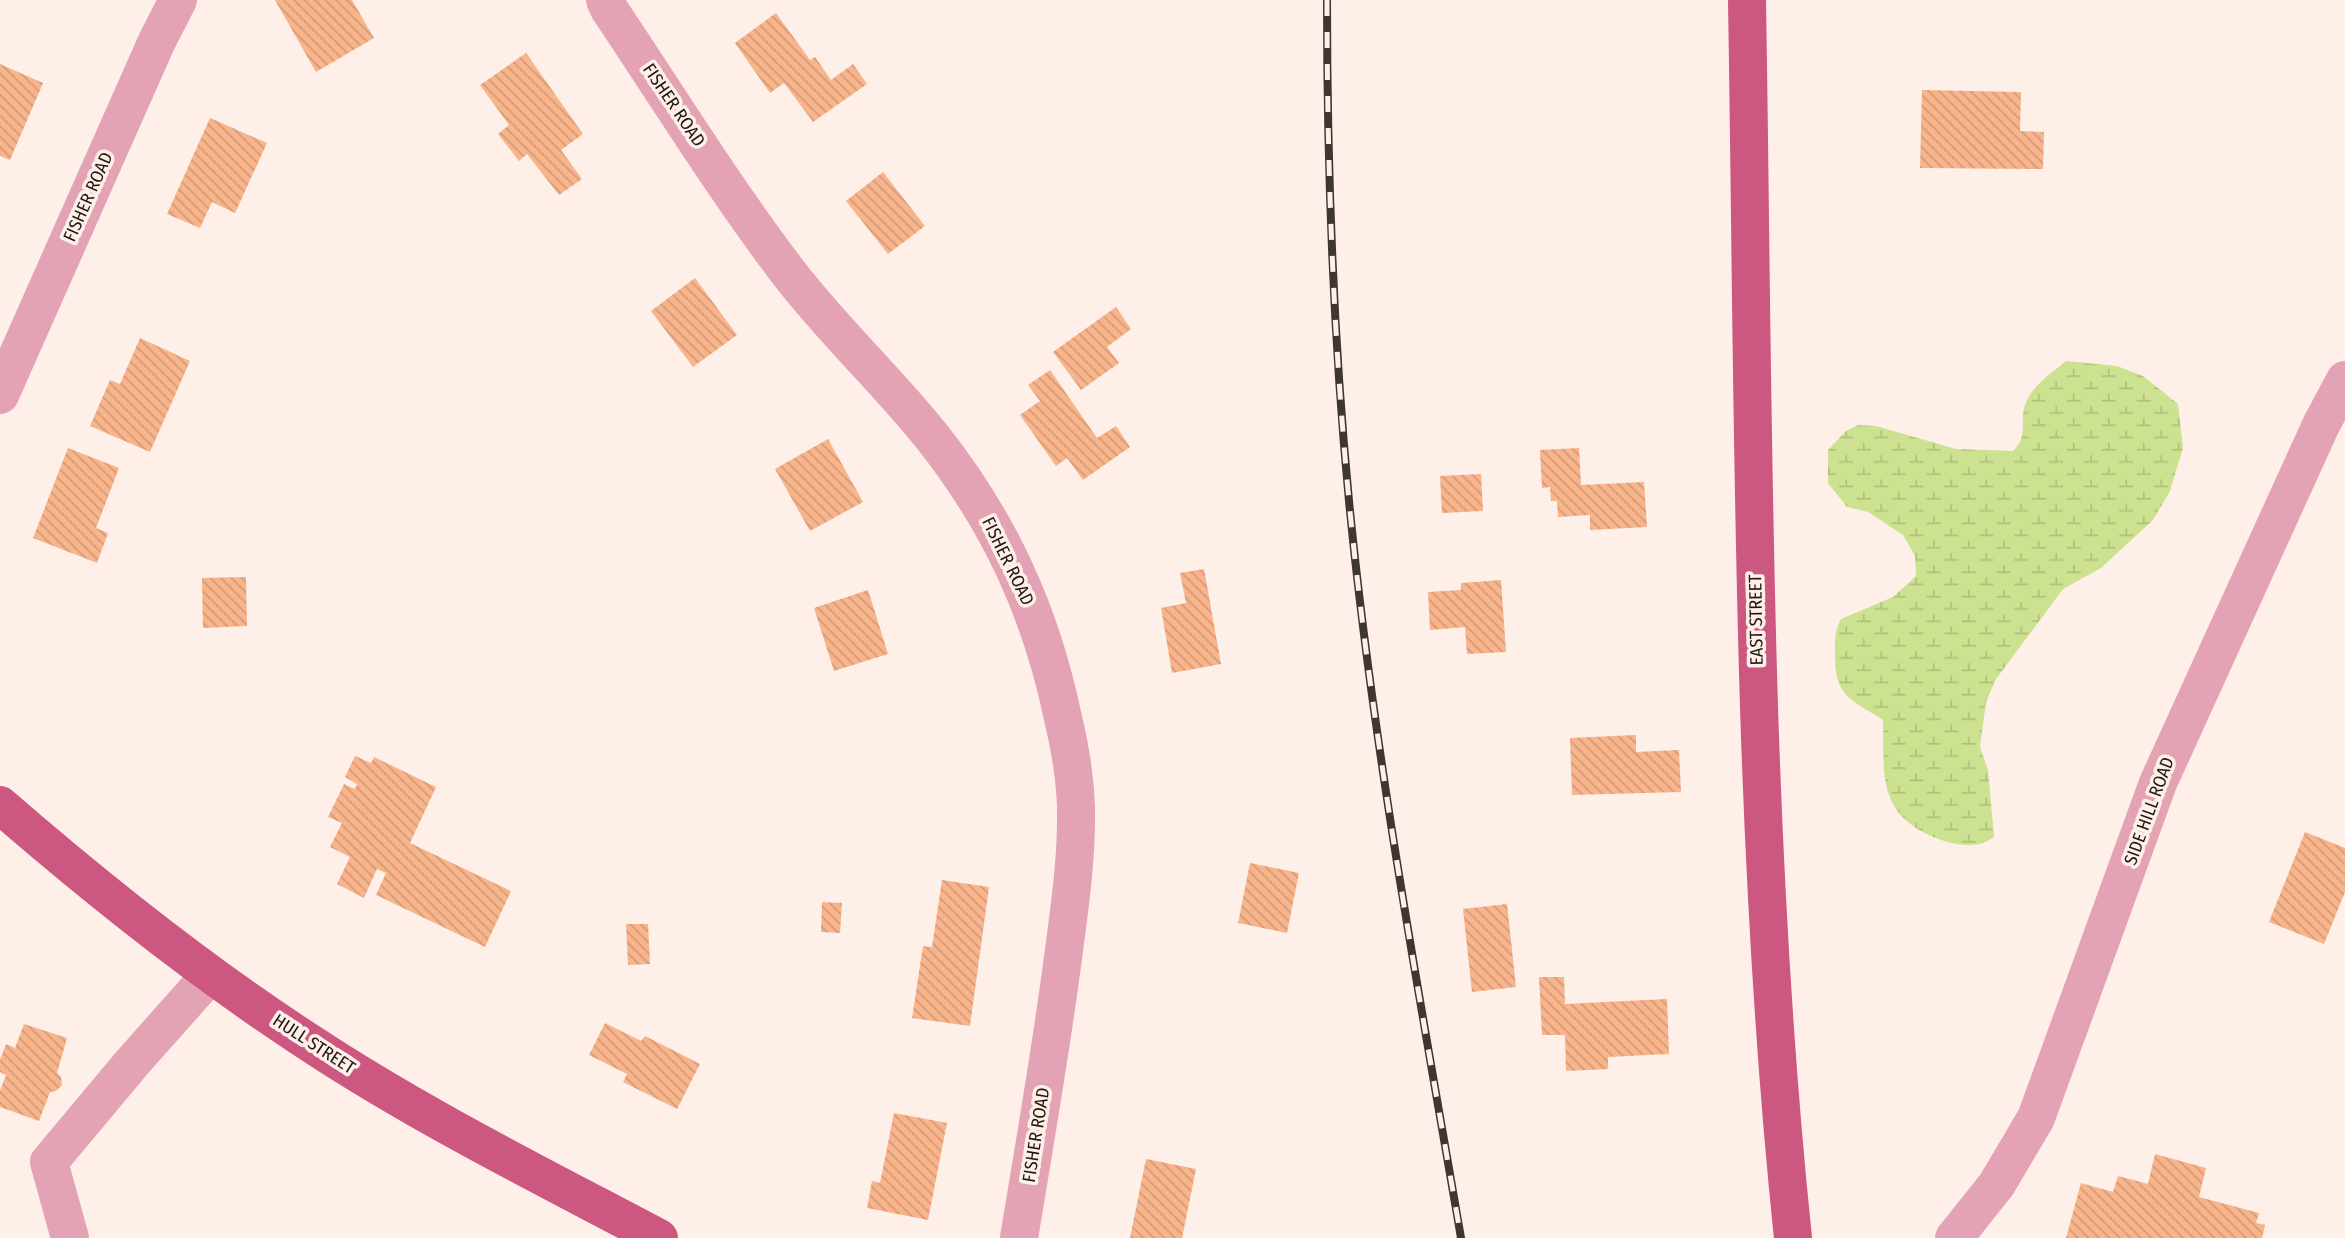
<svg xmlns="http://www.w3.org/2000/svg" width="2345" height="1238" viewBox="0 0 2345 1238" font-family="'Fira Sans Condensed',sans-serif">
  <defs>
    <pattern id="wetland-marsh" width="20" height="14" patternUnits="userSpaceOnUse" patternTransform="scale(1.75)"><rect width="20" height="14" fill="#cce290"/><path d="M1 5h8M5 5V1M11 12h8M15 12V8" fill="none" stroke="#afc17b"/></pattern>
    <pattern id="building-back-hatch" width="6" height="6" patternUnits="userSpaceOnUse" patternTransform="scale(1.75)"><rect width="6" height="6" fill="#f8b48b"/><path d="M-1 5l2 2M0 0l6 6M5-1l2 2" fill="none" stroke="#d49a77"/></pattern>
  </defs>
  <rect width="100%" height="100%" fill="#fef0e8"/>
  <path fill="url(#wetland-marsh)" d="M2066,361L2117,366L2143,376L2178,404L2183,448L2170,491L2153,520L2101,568L2063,589L1996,679L1986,702L1980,747L1988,770L1994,837C1990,840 1984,843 1979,844C1953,850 1907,830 1894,806C1880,782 1884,747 1883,720C1853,700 1835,698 1835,657C1835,642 1834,632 1841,619L1893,597L1916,576L1915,556L1903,535L1868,512L1847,507L1828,483V450L1846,431L1858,425L1876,426L1956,449L2013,451C2029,435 2019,423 2025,405C2032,385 2051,374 2066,361Z"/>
  <path fill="url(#building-back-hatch)" d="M275,0H352L374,38L316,72Z
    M776,13L810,60L815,57L831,80L853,64L867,84L813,122L784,83L770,93L735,43Z
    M526,53L583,134L561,150L582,179L559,195L527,154L519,161L498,134L509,125L480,85Z
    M0,64L43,83L10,160L0,156Z
    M1922,90L2021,92L2020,131L2044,132L2043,169L1920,168Z
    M210,118L267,143L235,213L212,202L200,228L167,214Z
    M883,172L925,226L888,254L846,201Z
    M695,278L737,335L693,367L651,311Z
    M1116,307L1131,329L1107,347L1119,363L1081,390L1053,352Z
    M140,338L190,361L150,452L90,426L110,380L120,384Z
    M1050,370L1097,438L1116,426L1130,447L1083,480L1067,458L1056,466L1020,415L1040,401L1028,385Z
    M828,439L863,502L810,531L775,469Z
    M68,448L119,468L96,528L108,533L97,563L33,538Z
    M1579,448L1581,485L1644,482L1647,527L1590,530V515L1558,517L1557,501H1551L1550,487L1542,488L1540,450Z
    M1481,474L1483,511L1442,513L1440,476Z
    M1204,569L1221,664L1172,673L1161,608L1186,603L1180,573Z
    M246,577L247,626L203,628L202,578Z
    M1501,580L1506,652L1467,654L1465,627L1430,630L1428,592L1461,590V583Z
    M868,590L888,654L834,671L814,608Z
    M1636,735V752L1679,750L1681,792L1572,795L1570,738Z
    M355,756L371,763L374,757L436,787L410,843L511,891L485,947L376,895L386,873L377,869L364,898L337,884L350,857L330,847L342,823L328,817L344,784L355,789L357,784L345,777Z
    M2305,832L2345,848V892L2324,944L2269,922Z
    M1250,863L1299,873L1287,933L1238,923Z
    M942,880L989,887L970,1026L912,1018L923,946L932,947Z
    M822,902L842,903L840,933L821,932Z
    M1507,904L1516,987L1472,992L1463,909Z
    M626,924H648L650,964L628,965Z
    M1539,977H1564L1565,1004L1667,999L1669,1054L1608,1057V1069L1566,1071L1565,1035H1542Z
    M605,1023L641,1041L645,1036L700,1064L677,1109L623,1082L627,1074L589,1055Z
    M24,1024L67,1038L57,1073L61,1077L62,1085L56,1091L50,1092L39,1121L0,1107V1091L6,1075L0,1072V1060L6,1044L15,1048Z
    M894,1113L947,1123L928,1220L867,1208L872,1181L880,1183Z
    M2155,1154L2206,1168L2199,1197L2259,1213L2256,1223L2265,1225L2262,1238H2066L2081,1183L2113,1192L2118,1176L2148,1184Z
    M1146,1159L1196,1169L1182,1238H1130Z"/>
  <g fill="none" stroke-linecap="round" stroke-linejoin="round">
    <path stroke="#e4a2b5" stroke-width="38" d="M605,0L609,9C668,97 724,188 788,272C833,331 888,381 933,438C1000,523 1041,612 1063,718C1070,747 1075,776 1076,807C1077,860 1069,912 1062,965C1050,1056 1034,1147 1019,1238
      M0,395L157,41L178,0
      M70,1238L49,1162L131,1064L210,975
      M1954,1238L1997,1184L2036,1118L2158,783L2321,425L2345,380"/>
    <path stroke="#cc5781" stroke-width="38" d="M1747,0C1754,413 1750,827 1793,1238
      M0,805C98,890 198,970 307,1041C419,1115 540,1175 659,1238"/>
    <defs>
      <path id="rail" d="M1327,0C1327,167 1333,334 1349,501C1373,748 1419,993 1461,1238"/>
    </defs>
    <use href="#rail" stroke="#3f3631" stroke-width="8"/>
    <use href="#rail" stroke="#fef0e8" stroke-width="5" stroke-dasharray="16" stroke-linecap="butt"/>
  </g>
  <g text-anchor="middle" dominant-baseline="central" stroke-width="7" stroke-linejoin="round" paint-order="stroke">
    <g font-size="18" fill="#1f1712" stroke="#fef0e8">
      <text transform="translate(674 105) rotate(56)">FISHER ROAD</text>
      <text transform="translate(88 197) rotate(-66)">FISHER ROAD</text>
      <text transform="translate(1008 561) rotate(64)">FISHER ROAD</text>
      <text transform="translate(1756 620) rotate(-91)">EAST STREET</text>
      <text transform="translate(2149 811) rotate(-70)">SIDE HILL ROAD</text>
      <text transform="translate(314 1044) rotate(33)">HULL STREET</text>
      <text transform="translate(1036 1135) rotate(-81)">FISHER ROAD</text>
    </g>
  </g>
</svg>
